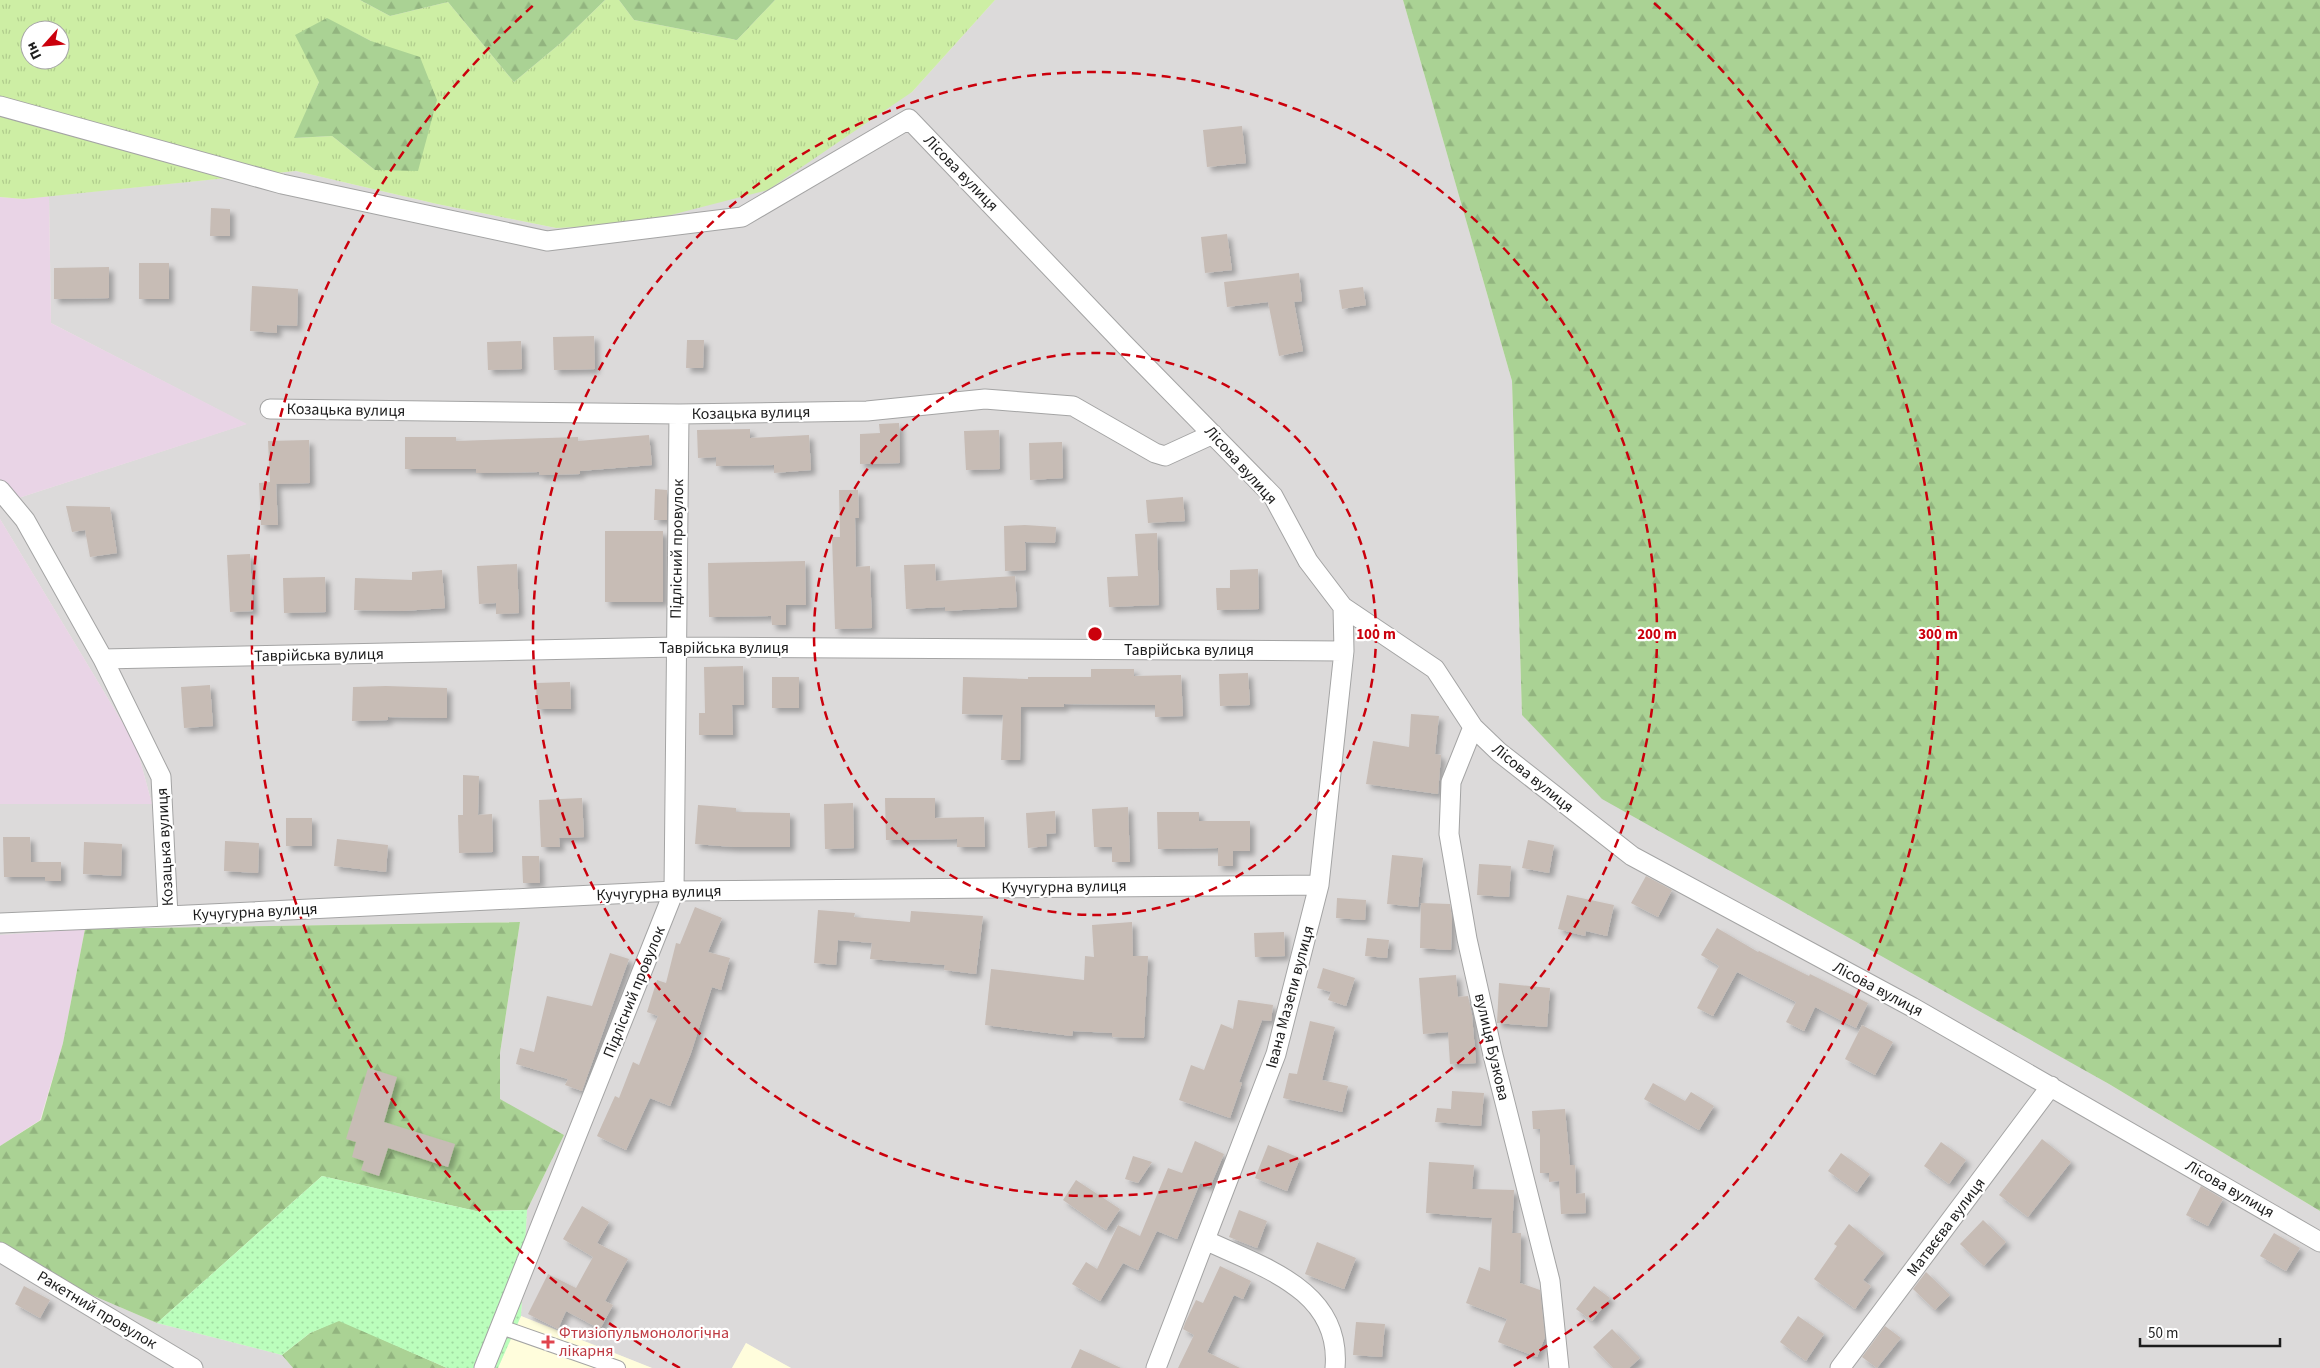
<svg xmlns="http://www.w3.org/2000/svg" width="2320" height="1368" viewBox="0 0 2320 1368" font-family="'Source Sans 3',sans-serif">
  <defs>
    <pattern id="grass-tufts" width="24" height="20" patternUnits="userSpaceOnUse" patternTransform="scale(1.25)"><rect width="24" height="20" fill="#cdeea4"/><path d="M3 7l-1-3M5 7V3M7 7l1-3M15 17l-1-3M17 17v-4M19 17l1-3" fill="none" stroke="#b0cc8d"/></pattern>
    <pattern id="forest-firs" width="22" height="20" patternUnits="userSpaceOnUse" patternTransform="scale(1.25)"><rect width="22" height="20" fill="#aad294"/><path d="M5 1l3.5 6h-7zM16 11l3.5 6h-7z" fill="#92b47f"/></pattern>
    <pattern id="park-dots" width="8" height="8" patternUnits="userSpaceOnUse" patternTransform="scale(1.25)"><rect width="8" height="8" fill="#bbfebc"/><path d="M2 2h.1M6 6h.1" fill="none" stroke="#a0d9a1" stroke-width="1.8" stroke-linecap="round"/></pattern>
    <filter id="shadow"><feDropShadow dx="4.5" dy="4.5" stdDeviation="2.5" flood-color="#0004"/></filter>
  </defs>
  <rect width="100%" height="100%" fill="#efeae2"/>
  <path fill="#dcdada" d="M995,0H1403L1512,381L1522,715L2003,1023L2109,1084L2320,1211V1368H791L746,1343L732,1368H652L521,1316L527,1210L564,1135L500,1100V1053L520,922L85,929L0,935V804H152L136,745L0,519V504L246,424L51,323L49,196L296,171L437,204L556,228L912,92Z
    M0,1245L73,1287L157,1323L282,1355L293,1368H0Z"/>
  <path fill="#e9d4e6" d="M49,196L51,323L247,424L0,504V197L24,199Z
    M0,519L136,745L152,804H0Z
    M85,929L63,1043L40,1120L0,1146V935Z"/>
  <path fill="#fffddc" d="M521,1316L652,1368H498Z
    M746,1343L791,1368H732Z"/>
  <path fill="url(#grass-tufts)" fill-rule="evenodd" d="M0,0H360L390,16L448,2L514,82L562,42L605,0H619L634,20L737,40L775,0H995L912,92L768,190L636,224L556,228L437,204L296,171L24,199L0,197ZM327,19L371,41L375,170L332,136L295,138L319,82ZM30,30H60V60H30Z"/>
  <path fill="url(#forest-firs)" d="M360,0H605L562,42L514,82L448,2L390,16Z
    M619,0H775L737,40L634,20Z
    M1403,0H2320V1211L2109,1084L1602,799L1522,715L1512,381Z
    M327,18L371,41L420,57L437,100L418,171L375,170L332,136L294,138L319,82L295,35Z
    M520,922L500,1053V1099L564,1135L527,1210L476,1211L322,1176L157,1323L73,1287L0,1245V1146L41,1120L63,1043L85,929Z
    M339,1320L447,1368H293L282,1355L310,1333Z"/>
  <path fill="url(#park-dots)" d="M322,1176L476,1211L527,1210L521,1316L498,1368H447L339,1321L310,1333L282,1355L157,1323Z"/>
  <path fill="#c7bcb5" filter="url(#shadow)" d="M1242,126L1246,163L1207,167L1203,130Z
    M211,208L230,209V236H210Z
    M1227,234L1232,270L1205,273L1201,237Z
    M139,263H169V299H139Z
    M109,267V298L54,299V268Z
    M1299,273L1302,301L1294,302L1303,351L1279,356L1268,302L1227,307L1224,282Z
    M252,286L298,289L297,326L277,325V333L250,331Z
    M1363,287L1366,305L1342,309L1339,290Z
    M594,336L595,369L554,370L553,337Z
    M687,340H704L703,368H686Z
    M521,341L522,369L488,370L487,342Z
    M899,423L900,463L860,464V434L880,433L879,424Z
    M750,429V438L809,435L811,470L774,473V465L716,466V457L698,458L697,430Z
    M999,430L1000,469L966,470L964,431Z
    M649,435L652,465L580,471V474L540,475L539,472L476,473V469H405V437H456V441L578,437V441Z
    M309,440L310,483L276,484L278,525H261L259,483L270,482L268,441Z
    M1062,442L1063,478L1030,480L1029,443Z
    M655,489L667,490V520H654Z
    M839,490H858L859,518H855L856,567L870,566L872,628L835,629L832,537H840Z
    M1183,497L1185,521L1148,523L1146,500Z
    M66,506L110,507L117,553L90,557L85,530L72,532Z
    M1025,525L1056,527L1055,543L1025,542L1026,570L1005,571L1004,526Z
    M605,531H663V602H605Z
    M1157,533L1159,605L1109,607L1107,577L1138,576L1135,534Z
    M250,554L253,611L230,612L227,555Z
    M805,561L806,605H786V625H772L771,616L709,617L708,563Z
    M517,564L519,613L496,614V603L479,604L477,566Z
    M935,564L936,581L1015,576L1017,607L945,611V607L906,609L904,565Z
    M1258,569L1259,609L1217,610L1216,588H1230V570Z
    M442,570L445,608L403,611L354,610L355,578L412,580V572Z
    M325,577L326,612L284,613L283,578Z
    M743,666L744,705H732L733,735H699V713H705L704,667Z
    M1091,669H1134V676L1181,675L1183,716L1155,717V705L1064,704V707H1021L1020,760H1001L1003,715L962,714L963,677L1028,679V677H1091Z
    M1248,673L1250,705L1220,706L1219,674Z
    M772,677H799V708H772Z
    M570,682L571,709H537L536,683Z
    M210,685L213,726L184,728L181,687Z
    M386,686L447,688V718L388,717V720L352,721L353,687Z
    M1411,714L1439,716L1435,754L1441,755L1438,794L1366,784L1373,741L1409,747Z
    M463,775L479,776L478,815L492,814L493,852L459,853L458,815H463Z
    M582,798L584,837L559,838L560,847H541L539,800Z
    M885,798H935V818L984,817L985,847H957V839L886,840Z
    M853,803L854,848L825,849L824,804Z
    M698,805L736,808V812L790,813V847H734L695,844Z
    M1128,807L1130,862H1112V847H1094L1092,809Z
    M1055,811L1056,833L1046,834L1047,846L1028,848L1026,813Z
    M1157,812H1199V821H1250V851H1233V866H1218V848L1158,849Z
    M286,818H312V846H286Z
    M3,837H30L31,862H61V881H45V877H4Z
    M337,839L388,845L386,872L334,866Z
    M1528,840L1554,845L1549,873L1522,868Z
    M225,841L259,843L258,873L224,871Z
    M84,842L122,844L121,876L83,874Z
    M1392,855L1423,858L1418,907L1387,904Z
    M522,856H539L540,883H523Z
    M1479,864L1511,866L1509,897L1477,895Z
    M1646,876L1672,890L1658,917L1631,903Z
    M1567,895L1614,905L1607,936L1586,931L1585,936L1558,929Z
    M1337,898L1366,900L1365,920L1336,918Z
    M1421,903L1450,904L1452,919L1451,950L1420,948Z
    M695,907L722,918L708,952L730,958L721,990L712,987L691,1053L670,1106L650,1098L626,1150L597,1136L615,1096L619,1098L633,1062L639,1065L658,1016L647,1012L657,980L666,983L676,943L680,944Z
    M818,910L855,913L854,917L910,922L911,911L983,916L976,974L944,970L945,965L870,959L872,943L838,940L836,965L814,963Z
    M1132,922L1133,956H1148L1144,1038L1112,1037V1033L1073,1031L1072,1036L985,1025L991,969L1084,980L1085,956L1094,957L1092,925Z
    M1717,928L1758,952L1759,951L1809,976L1810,974L1868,1003L1856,1028L1815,1007L1804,1031L1786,1022L1796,1002L1737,972L1713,1016L1697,1008L1719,966L1701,955Z
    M1284,932L1285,956L1255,957L1254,933Z
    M1367,938L1389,940L1387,958L1365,956Z
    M610,953L629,959L582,1091L565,1085L568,1079L516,1064L520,1048L534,1052L547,996L592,1006Z
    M1323,968L1355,978L1346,1006L1328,1000L1331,992L1317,988Z
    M1456,975L1458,997L1468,996L1472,1015L1476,1063L1450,1064L1448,1032L1423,1034L1419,978Z
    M1499,983L1550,988L1547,1027L1497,1023Z
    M1238,1000L1273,1005L1271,1021L1262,1020L1239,1082L1242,1083L1230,1118L1179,1100L1191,1065L1204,1070L1221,1024L1233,1029Z
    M1310,1021L1335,1027L1322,1080L1348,1086L1342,1112L1283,1098L1289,1073L1297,1074Z
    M1862,1025L1893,1042L1875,1075L1845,1059Z
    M368,1068L397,1077L384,1122L455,1144L448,1167L388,1148L379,1176L361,1170L364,1161L352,1157L356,1142L346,1139Z
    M1653,1083L1685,1101L1691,1092L1714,1106L1699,1130L1644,1099Z
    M1452,1091L1484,1093L1481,1126L1435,1122L1437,1108L1451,1109Z
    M1565,1109L1570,1165H1575L1576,1194L1585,1193L1586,1213L1561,1214L1559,1181L1549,1182V1173H1540V1129H1533L1532,1111Z
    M2042,1139L2071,1162L2028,1217L1999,1195Z
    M1195,1141L1224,1154L1210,1187L1200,1183L1177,1239L1157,1231L1138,1270L1123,1263L1100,1301L1072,1284L1086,1262L1097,1269L1118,1225L1140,1236L1168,1168L1182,1173Z
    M1941,1142L1966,1160L1949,1184L1924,1166Z
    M1268,1145L1300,1158L1287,1191L1255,1178Z
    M1841,1153L1870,1174L1857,1192L1828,1171Z
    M1133,1156L1152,1162L1138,1183L1125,1179Z
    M1429,1162L1474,1165L1472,1189L1514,1190L1512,1233H1521L1520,1283L1540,1290L1545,1337L1537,1357L1498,1342L1507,1319L1466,1303L1479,1267L1490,1271L1492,1218L1426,1213Z
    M1076,1180L1120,1209L1106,1230L1063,1200Z
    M2201,1186L2223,1199L2208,1226L2186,1215Z
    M582,1206L609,1222L597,1243L628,1259L605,1301L613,1305L600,1329L566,1311L558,1329L528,1314L548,1274L576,1288L593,1257L563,1239Z
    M1239,1210L1267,1221L1257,1248L1229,1237Z
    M1983,1220L2006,1242L1984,1266L1960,1244Z
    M1849,1224L1884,1253L1863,1280L1871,1286L1855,1309L1814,1279L1837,1246L1834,1244Z
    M2274,1233L2300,1248L2286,1271L2260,1256Z
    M1317,1242L1356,1258L1344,1289L1305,1274Z
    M1220,1266L1251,1281L1243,1299L1234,1295L1207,1352L1240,1368H1178L1194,1335L1183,1329L1185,1323L1196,1300L1203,1303Z
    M1926,1272L1950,1295L1935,1310L1913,1289Z
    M24,1286L50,1300L40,1318L15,1304Z
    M1594,1286L1610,1298L1592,1321L1576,1309Z
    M1798,1316L1824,1334L1806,1361L1780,1342Z
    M1356,1322L1385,1324L1382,1357L1353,1355Z
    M1885,1326L1901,1338L1877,1368L1862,1357Z
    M1612,1329L1640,1358L1629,1368H1613L1593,1347Z
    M1080,1349L1121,1368H1071Z"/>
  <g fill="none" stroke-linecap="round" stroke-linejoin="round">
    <defs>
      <path id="pedestrian" d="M501,1327L618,1368"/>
      <path id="minor" d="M0,106L282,184L547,241L742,217L909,119L1124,344L1273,496L1308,561L1343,607L1435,669L1473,727L1499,752L1632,856L1912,1007L2320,1242
        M270,409L679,414L867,411L985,399L1073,406L1155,453L1165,456L1213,434
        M0,490L25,520L103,659L161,777L168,916
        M103,659L676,647L1344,651
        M1473,727L1451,782L1449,834L1467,939L1493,1055L1550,1281L1559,1368
        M0,923L168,916L674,891L1319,885
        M1205,1240C1262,1267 1342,1290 1335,1368
        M0,1252L193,1368
        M484,1368L674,891L679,414
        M1156,1368L1276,1054L1319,885L1344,651L1343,607
        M1840,1368L2051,1086"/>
    </defs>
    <use href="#pedestrian" stroke="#a4a4a4" stroke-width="16"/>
    <use href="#minor" stroke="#a4a4a4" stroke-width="21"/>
    <use href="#pedestrian" stroke="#fff" stroke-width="14"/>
    <use href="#minor" stroke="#fff" stroke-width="19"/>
  </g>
  <g fill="none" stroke="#cb000c" stroke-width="2.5" stroke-dasharray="9 6">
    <circle cx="1095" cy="634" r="281"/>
    <circle cx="1095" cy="634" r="562"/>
    <path d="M680 1368A843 843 0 0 1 536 3M1654 3A843 843 0 0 1 1510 1368"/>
  </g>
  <path fill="#e0444e" stroke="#fff" stroke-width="2" d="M545.5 1334.5h5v5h5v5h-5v5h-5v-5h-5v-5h5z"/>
  <g text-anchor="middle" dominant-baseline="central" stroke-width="4.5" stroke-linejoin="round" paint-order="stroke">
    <g font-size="16" fill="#1d1d1d" stroke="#fff">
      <text transform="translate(961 173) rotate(46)">Лісова вулиця</text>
      <text transform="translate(346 410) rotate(1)">Козацька вулиця</text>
      <text transform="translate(751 413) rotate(-1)">Козацька вулиця</text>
      <text transform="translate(1241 465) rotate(48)">Лісова вулиця</text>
      <text transform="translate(677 549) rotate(-89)">Підлісний провулок</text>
      <text x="724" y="648">Таврійська вулиця</text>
      <text x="1189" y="650">Таврійська вулиця</text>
      <text transform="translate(319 655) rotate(-1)">Таврійська вулиця</text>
      <text transform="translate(1533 778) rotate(39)">Лісова вулиця</text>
      <text transform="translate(165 847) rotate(-93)">Козацька вулиця</text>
      <text transform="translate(1064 887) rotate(-1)">Кучугурна вулиця</text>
      <text transform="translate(659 893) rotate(-2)">Кучугурна вулиця</text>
      <text transform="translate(255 912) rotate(-3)">Кучугурна вулиця</text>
      <text transform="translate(1878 989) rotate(28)">Лісова вулиця</text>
      <text transform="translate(634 992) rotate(-68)">Підлісний провулок</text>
      <text transform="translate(1290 997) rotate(-75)">Івана Мазепи вулиця</text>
      <text transform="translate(1492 1047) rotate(77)">вулиця Бузкова</text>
      <text transform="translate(2230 1189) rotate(30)">Лісова вулиця</text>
      <text transform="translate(1946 1227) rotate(-53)">Матвєєва вулиця</text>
      <text transform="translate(97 1310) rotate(31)">Ракетний провулок</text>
    </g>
    <g font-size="16" fill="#be3a42" stroke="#fff" text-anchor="start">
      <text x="559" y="1333">Фтизіопульмонологічна<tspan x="559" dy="18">лікарня</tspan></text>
    </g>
  </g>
  <circle cx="1095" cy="634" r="8" fill="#cb000c" stroke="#fff" stroke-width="2.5"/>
  <g font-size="15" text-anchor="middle" font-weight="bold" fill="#cb000c" stroke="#fff" stroke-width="4.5" stroke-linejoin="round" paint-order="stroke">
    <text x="1376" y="639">100 m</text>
    <text x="1657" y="639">200 m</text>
    <text x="1938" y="639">300 m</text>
  </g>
  <g transform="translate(45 45) rotate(243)"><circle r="24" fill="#ffffff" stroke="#a5a5a5"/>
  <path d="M0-4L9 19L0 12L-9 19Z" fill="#cb000c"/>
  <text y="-8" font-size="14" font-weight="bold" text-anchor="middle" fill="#1d1d1d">Пн</text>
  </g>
  <path d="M2140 1338v8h140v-8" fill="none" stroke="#1d1d1d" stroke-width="2.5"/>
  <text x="2148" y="1338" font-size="15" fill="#1d1d1d" stroke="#ffffff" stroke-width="4" paint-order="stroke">50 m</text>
</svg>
